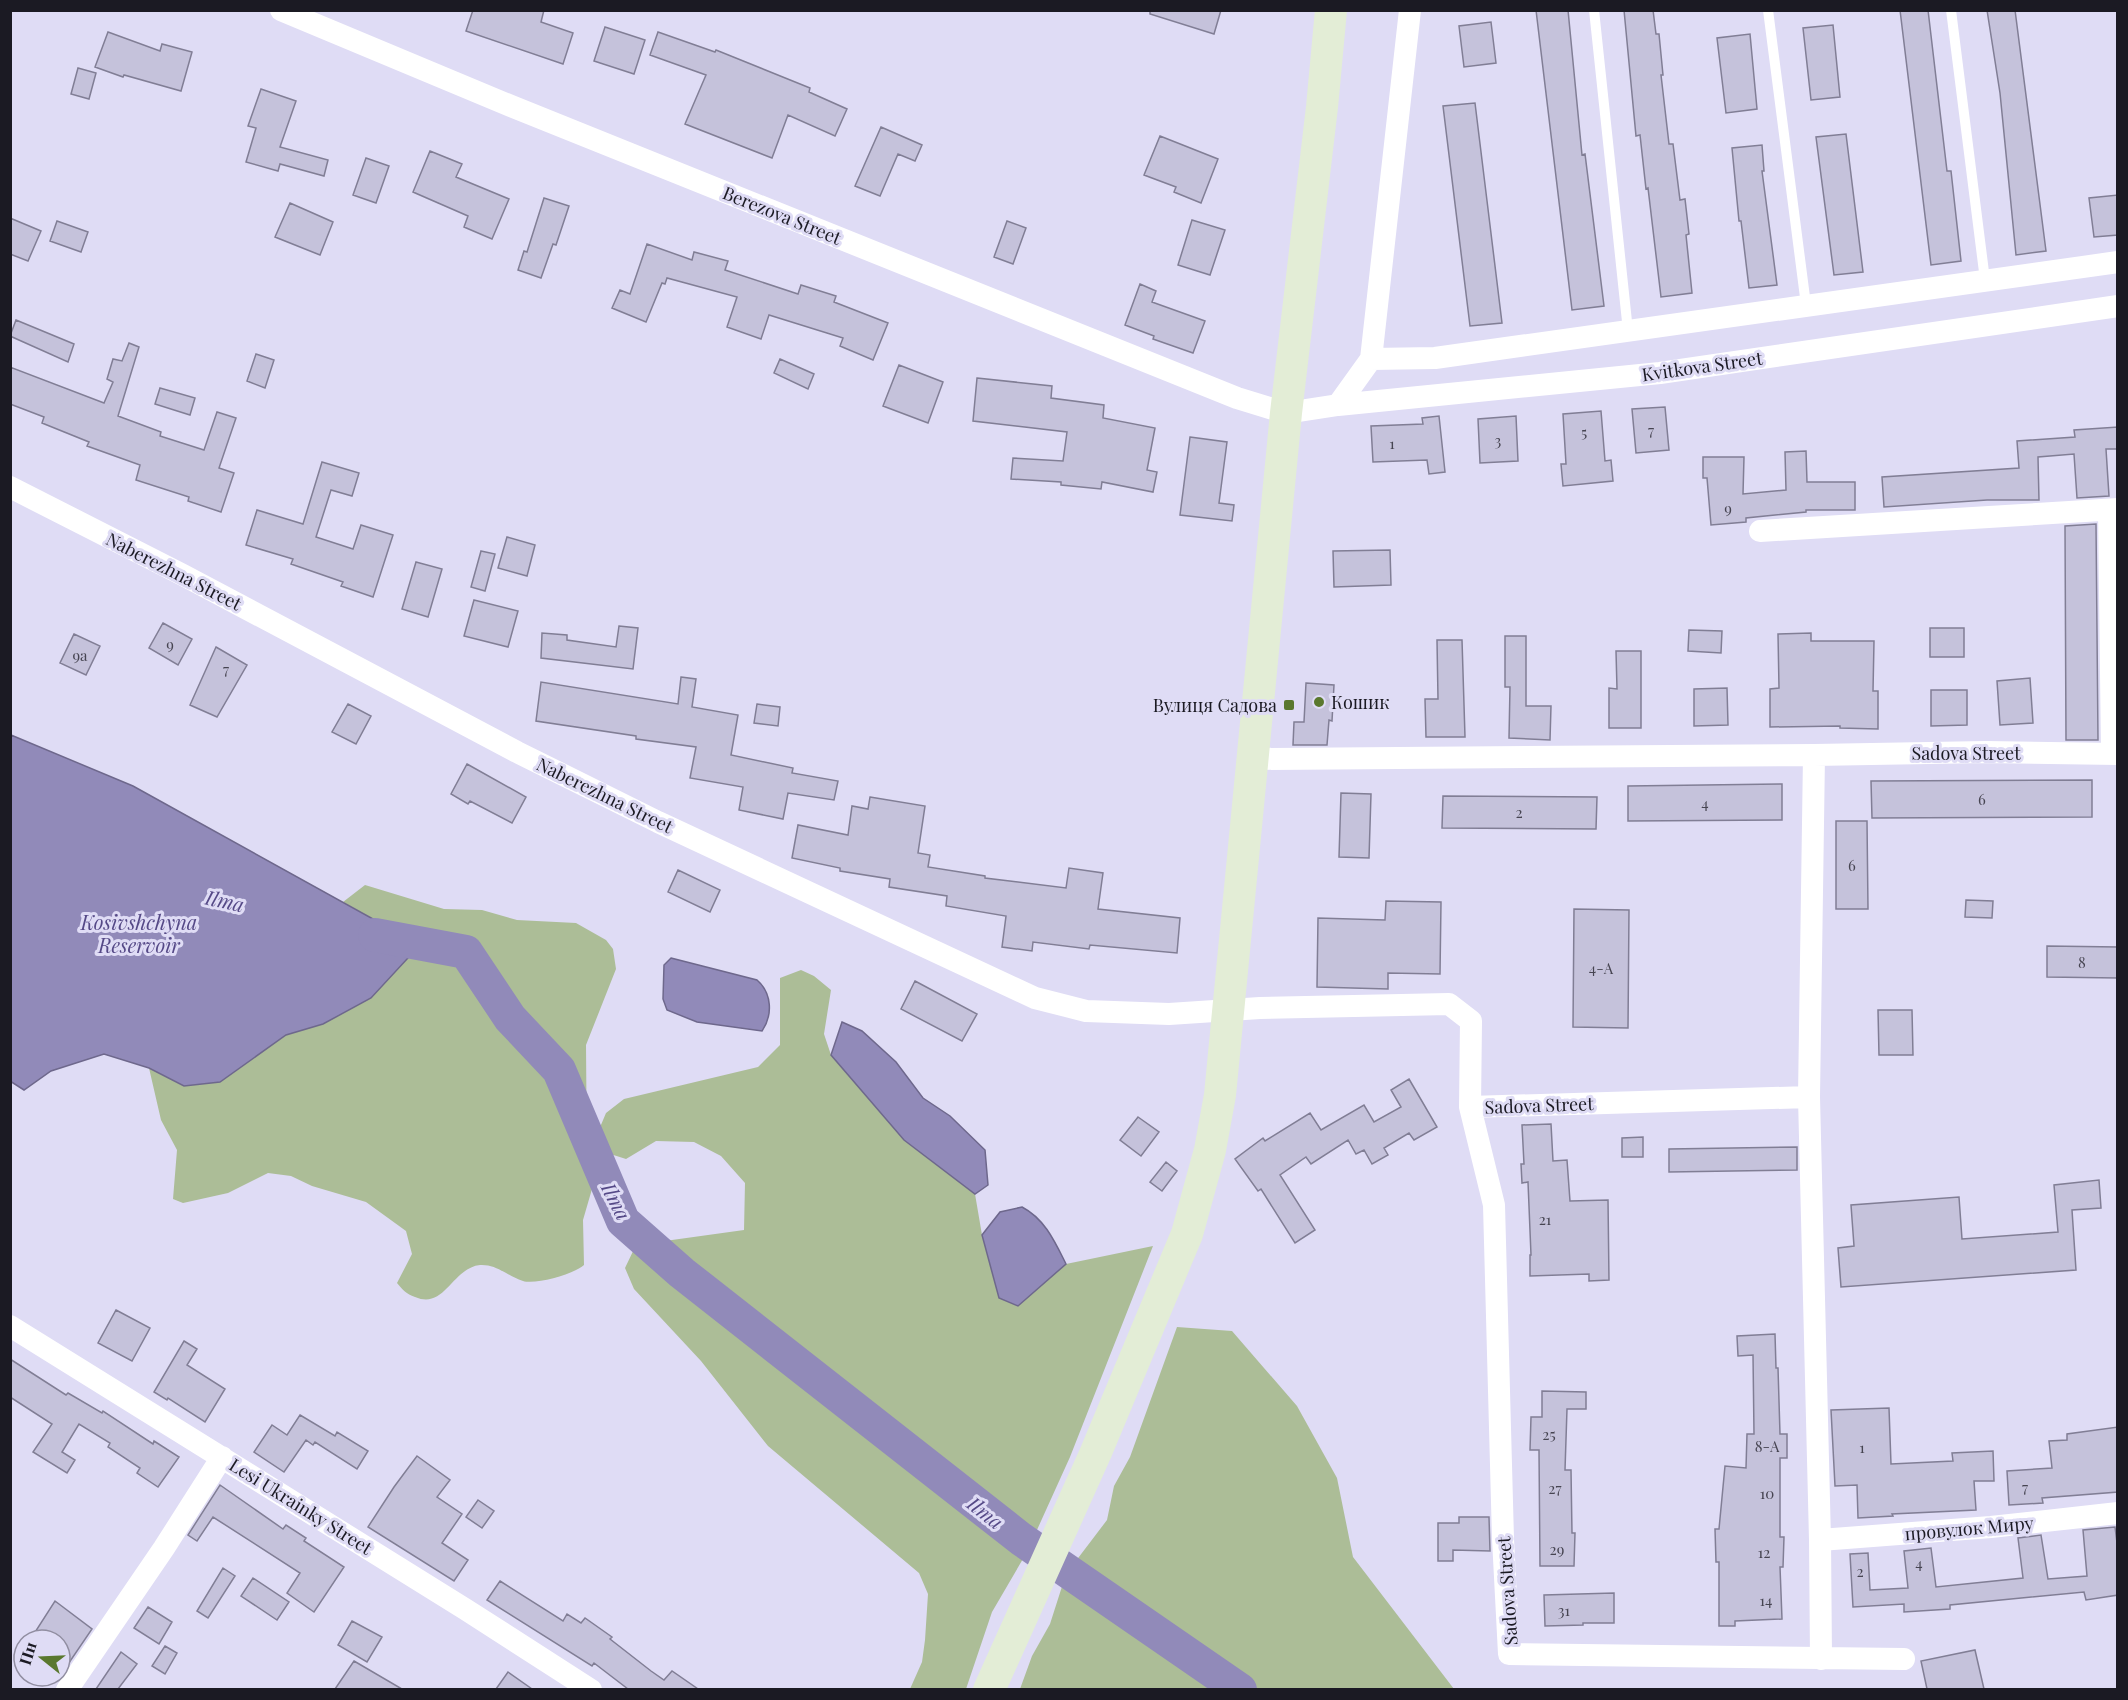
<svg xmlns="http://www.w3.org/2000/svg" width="2128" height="1700" viewBox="0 0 2128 1700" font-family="'Playfair Display',serif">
  <rect width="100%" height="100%" fill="#dfdcf5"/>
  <path fill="#acbd97" d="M365,885L444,909L482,910L517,920L576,923L606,940L613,949L616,969L586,1045L587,1167L592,1189L583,1220L584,1265C574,1274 536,1285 523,1281C507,1276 497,1264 480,1265C452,1268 445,1310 415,1297C406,1294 403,1290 397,1283L412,1254L406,1231L366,1202L312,1186L291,1176L268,1173L228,1193L183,1203L173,1199L177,1150L161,1120L149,1068L184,1086L220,1082L286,1035L323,1024L419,945L343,902Z
    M801,970L814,976L831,990L824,1034L831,1055L904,1140L975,1194L982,1235L1000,1298L1018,1305L1066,1264L1153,1246L1070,1457L1027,1552L992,1612L966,1689H910L922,1662L925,1640L928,1594L919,1573L768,1446L701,1361L634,1289L625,1268L636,1245L744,1230L745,1183L721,1156L694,1142L656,1141L626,1159L604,1152L598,1132L606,1113L624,1099L758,1067L780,1045V978Z
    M1177,1327L1232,1331L1297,1406L1337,1478L1353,1557L1454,1689H1020L1032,1656L1050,1624L1066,1574L1107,1520L1114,1486L1130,1457Z"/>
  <path fill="#918ab9" stroke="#6e688c" stroke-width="1.5" d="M11,735L133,786L420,945L371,998L323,1024L286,1035L220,1082L184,1086L149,1068L104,1054L51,1071L24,1090L10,1081Z
    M671,958L757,980C772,993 773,1015 762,1031L697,1022L667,1010L663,999L664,965Z
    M842,1022L862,1031L896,1062L923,1098L950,1116L985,1150L988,1185L975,1194L904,1140L831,1055Z
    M1022,1207C1045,1219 1055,1242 1066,1264L1018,1306L999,1298L982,1235L1000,1212Z"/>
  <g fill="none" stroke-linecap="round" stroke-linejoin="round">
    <path stroke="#918ab9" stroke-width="34" d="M375,935L466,952L510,1018L559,1070L623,1221L682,1273L1021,1539L1240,1690"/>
  </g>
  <path fill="#c5c2db" stroke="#817e95" stroke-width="1.5" d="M473,10H544L541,22L573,33L563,64L466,31Z
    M1150,10H1221L1214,34L1150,14Z
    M1536,10H1568L1582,155L1585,154L1604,306L1572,310Z
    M1624,10H1653L1656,34H1659L1663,75H1661L1669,144H1673L1680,200L1685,199L1689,234L1686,235L1692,293L1661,297L1648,188L1646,189L1640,135L1636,136Z
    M1900,10H1928L1947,171H1951L1961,261L1931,265Z
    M1987,10H2015L2046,251L2016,255L2000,93Z
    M1491,22L1496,63L1464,67L1459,26Z
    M1833,25L1840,97L1811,100L1803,28Z
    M605,27L645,40L634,74L594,61Z
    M108,32L160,51L162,44L192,52L181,91L124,75L123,77L95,67Z
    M658,32L715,52L716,50L810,88L809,92L847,109L835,136L788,115L772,158L685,124L706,75L650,55Z
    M1750,34L1757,109L1726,113L1717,38Z
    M78,68L96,73L89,99L71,94Z
    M261,89L296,101L280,147L328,160L324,176L280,164L278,171L246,162L256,128L248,126Z
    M1475,103L1502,323L1470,326L1443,106Z
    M881,127L922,145L915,161L898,154L880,196L855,186Z
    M1846,134L1863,272L1834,275L1816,137Z
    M1160,136L1218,159L1201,203L1174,192L1176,187L1144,175Z
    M1762,145L1764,171H1762L1777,285L1749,288L1741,221H1739L1732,148Z
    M430,151L462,164L456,177L509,199L492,239L464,227L468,216L413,192Z
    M366,158L389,166L376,203L353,195Z
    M2118,195V235L2094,237L2089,198Z
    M544,198L569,206L556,245L553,244L541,278L518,270L524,251L527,252Z
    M290,203L333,222L320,255L275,237Z
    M10,218L41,231L28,261L10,254Z
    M1192,220L1225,230L1210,275L1178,265Z
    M57,221L88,232L81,252L50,241Z
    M1007,221L1026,228L1013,264L994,257Z
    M647,244L692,260L694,252L728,261L725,270L798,294L801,285L836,296L834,302L888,323L873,360L840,346L843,338L769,315L761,339L727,327L737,297L667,278L665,284L662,283L646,322L612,308L620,290L630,294Z
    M1140,284L1156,291L1152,302L1205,321L1193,353L1153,339L1154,336L1125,325Z
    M16,320L74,344L68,362L10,336Z
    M129,343L139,347L118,416L161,432L160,436L204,450L217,412L236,418L219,468L234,473L221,512L188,501L189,497L136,480L140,465L87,446L89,442L42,423L44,417L10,404V367L104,403L113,382L107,379L113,359L122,361Z
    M256,354L274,360L265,388L247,381Z
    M780,359L814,374L808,389L774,373Z
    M899,365L943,382L928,423L883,406Z
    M977,378L1052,386L1051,398L1104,405L1103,418L1155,428L1147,470L1157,472L1153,492L1102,482L1101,489L1061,485V482L1011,479L1013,458L1063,461L1067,432L973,421Z
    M160,388L195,398L190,415L155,404Z
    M1665,407L1669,450L1636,453L1632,409Z
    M1601,411L1605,461L1611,460L1613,481L1563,486L1561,464H1566L1563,414Z
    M1439,416L1445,472L1429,474L1427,460L1373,462L1371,426L1423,424L1422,418Z
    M1516,416L1518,461L1480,463L1478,419Z
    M2118,427V449H2106L2109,496L2077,498L2074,454L2038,457L2039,500H1987L1884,507L1882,477L2019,468L2017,441L2075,437L2074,430Z
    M1190,437L1227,442L1219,503L1234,505L1232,521L1180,515Z
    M1806,451L1807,482H1855V510H1806V512L1746,518V522L1711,525L1707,478H1703V457H1744L1743,494L1786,490L1785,452Z
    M322,462L359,473L352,496L331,490L316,537L353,549L361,525L393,535L373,597L341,586L343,582L291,564L293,559L246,545L257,510L303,524Z
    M2096,524L2098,740H2066L2065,526Z
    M507,537L535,545L527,576L498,568Z
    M1390,550L1391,585L1334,587L1333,551Z
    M481,551L495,554L485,591L471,587Z
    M416,562L442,569L428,617L402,609Z
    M474,600L518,611L508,647L464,636Z
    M163,623L192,639L178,665L149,648Z
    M619,626L638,628L633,669L541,658L542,633L567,635V640L616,647Z
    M1930,628H1964V657H1930Z
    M1689,630L1722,631L1721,653L1688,651Z
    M1811,633V641H1874L1873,691H1878V729L1840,728V726L1770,727V689L1779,688L1778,634Z
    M74,634L100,646L86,675L60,663Z
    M1505,636H1526V706H1551L1550,740L1509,738L1510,687H1505Z
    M1437,640H1462L1465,737H1426L1425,699H1438Z
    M216,647L247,665L217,717L190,705Z
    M1616,651H1641V728H1609V688L1617,689Z
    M681,677L696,679L692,707L738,715L731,755L793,768L792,773L838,781L834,800L788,793L783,819L739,810L743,787L690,778L696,747L636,739V736L536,721L541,682L678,704Z
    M2030,678L2033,723L2000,725L1997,681Z
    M1306,683L1334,685L1332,721L1329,720L1327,745H1293L1294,722H1304Z
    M1727,688L1728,725L1694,726V689Z
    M1931,690H1967V725L1931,726Z
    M348,704L371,716L356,744L332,732Z
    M757,704L780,707L778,726L754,723Z
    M467,764L526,797L512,823L470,801L468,804L451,794Z
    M2092,780V817L1872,818L1871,781Z
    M1782,784V820L1628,821V786Z
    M1341,793L1371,794L1369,858L1339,857Z
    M1443,796L1597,797L1596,829L1442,828Z
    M870,797L925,806L918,853L930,855L928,867L985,876V878L1066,888L1069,868L1103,873L1098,909L1180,918L1177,953L1090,945L1089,949L1033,942L1032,951L1002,947L1006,916L946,906L947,896L889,887L890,879L840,871V868L792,858L798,825L848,835L852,806L868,809Z
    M1836,821H1867L1868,909H1836Z
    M678,870L720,890L710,912L668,892Z
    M1966,900L1993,901L1992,918L1965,917Z
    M1386,901L1441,902L1440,974L1388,973V989L1317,987L1318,918L1385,920Z
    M1574,909L1629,910L1628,1028L1573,1027Z
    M2047,946L2118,947V978L2047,977Z
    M915,981L977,1014L962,1041L901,1009Z
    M1878,1010H1912L1913,1055H1879Z
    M1409,1079L1437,1127L1414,1140L1409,1133L1384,1148L1388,1155L1372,1164L1364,1150L1356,1154L1348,1140L1311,1164L1306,1157L1280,1175L1315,1230L1295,1243L1261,1189L1258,1191L1235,1159L1263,1138L1265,1141L1310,1113L1321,1130L1364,1105L1374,1122L1401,1107L1391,1090Z
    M1138,1117L1159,1132L1141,1156L1120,1140Z
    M1551,1124L1553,1161L1567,1160L1570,1201L1608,1200L1609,1280L1589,1281V1274L1530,1276V1255H1531L1528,1182L1522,1183L1521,1164H1524L1522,1125Z
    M1643,1137V1157H1622V1138Z
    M1797,1147V1170L1669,1172V1149Z
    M1166,1162L1177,1171L1162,1191L1150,1182Z
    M2099,1180L2101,1208L2072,1210L2076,1270L1841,1287L1838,1248L1854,1246L1851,1205L1959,1197L1962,1239L2058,1232L2054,1185Z
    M116,1310L150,1328L132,1361L98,1343Z
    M1775,1334L1776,1368H1778L1780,1434H1787V1458H1780V1537H1784L1783,1567H1780L1782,1619L1735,1621V1626H1719V1562H1716L1715,1529H1719L1725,1466L1746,1468L1747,1434H1754L1753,1355L1738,1356L1737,1336Z
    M184,1341L197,1349L187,1365L225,1389L205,1422L168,1398L167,1400L154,1392Z
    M10,1359L66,1395L68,1393L102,1413L103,1411L153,1444L154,1441L179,1457L158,1487L137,1473L140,1468L108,1447L110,1443L79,1424L62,1452L75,1460L67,1473L33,1452L52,1424L10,1397Z
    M1542,1391L1586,1392V1409H1567L1565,1470H1571L1572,1533H1575L1574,1566H1540L1539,1450H1530L1531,1417H1542Z
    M1889,1408L1891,1464L1953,1461L1952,1453L1993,1451L1994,1481H1974L1976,1510L1892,1514L1893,1516L1858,1518L1857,1485L1835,1486L1831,1410Z
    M300,1415L335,1436L337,1432L368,1451L357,1469L315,1442L313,1445L306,1440L284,1472L254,1452L272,1425L287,1435Z
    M2118,1427V1492L2042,1498L2043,1503L2009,1505L2007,1471L2052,1468L2049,1441L2067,1440V1434Z
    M417,1456L450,1480L437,1497L462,1514L442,1543L468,1560L454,1581L368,1527L394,1487Z
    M220,1485L283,1529L286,1525L306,1538L304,1541L344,1567L314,1612L287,1593L300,1573L213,1517L197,1541L188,1535Z
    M478,1500L494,1511L482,1528L466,1517Z
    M1459,1517H1489L1490,1551L1453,1550V1561H1438V1523H1459Z
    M2115,1527L2118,1551V1595L2086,1600L2084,1592L1950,1605V1609L1904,1612V1604L1853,1607L1850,1554L1868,1553L1870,1590L1908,1588L1904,1551L1931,1548L1936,1587L2023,1578L2018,1538L2041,1535L2048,1579L2087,1576L2083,1530Z
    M223,1568L235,1576L208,1618L197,1611Z
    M253,1578L289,1602L277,1620L241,1596Z
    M500,1581L563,1621L567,1614L581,1623L585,1618L612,1637L610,1639L651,1671L664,1680L672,1671L698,1689H628L594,1663L592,1666L487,1600Z
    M1614,1593V1623H1583V1625L1545,1626L1544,1595Z
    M55,1601L92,1629L60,1676V1640H30Z
    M148,1607L172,1622L159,1644L134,1628Z
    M352,1621L382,1637L367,1662L338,1645Z
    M165,1646L177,1653L165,1674L152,1666Z
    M1975,1650L1984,1689H1927L1921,1661Z
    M121,1652L137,1664L118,1689H96Z
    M354,1661L402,1689H335Z
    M508,1672L532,1689H496Z"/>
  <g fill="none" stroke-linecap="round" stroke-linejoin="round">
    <path stroke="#fff" stroke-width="10" d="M1594,10L1628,331
      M1768,10L1806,305
      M1951,10L1985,280"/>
    <path stroke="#fff" stroke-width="22" d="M281,10L511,106L1237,398L1286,413L1338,405L1660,373L2118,306
      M1371,359L1435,358L2118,262
      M1338,405L1371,359L1410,10
      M10,487L183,575L517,752L658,822L1035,998L1086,1011L1169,1014L1260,1008L1449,1004L1471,1021L1470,1107
      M2109,510L2112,754
      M1760,531L2118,509
      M1814,755L1809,1097L1820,1540L1821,1659
      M1253,759L1814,755L1986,752L2118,754
      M1809,1097L1470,1107L1494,1205L1503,1539L1509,1654L1904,1659
      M10,1326L465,1609L591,1690
      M1820,1540L1991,1527L2118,1513
      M67,1690L164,1548L222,1457"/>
    <path stroke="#e3edd6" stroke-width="32" d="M989,1690L1096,1452L1187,1234L1210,1150L1220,1095L1286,413L1322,107L1331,10"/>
  </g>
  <g fill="#5a782e" stroke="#dfdcf5" stroke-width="2">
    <circle cx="1319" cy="702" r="6"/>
    <rect x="1283" y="699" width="12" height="12" rx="3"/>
  </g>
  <g text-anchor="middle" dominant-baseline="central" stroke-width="6" stroke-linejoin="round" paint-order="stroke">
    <g font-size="15" fill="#464451">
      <text x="1651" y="430">7</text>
      <text x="1584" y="432">5</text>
      <text x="1498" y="440">3</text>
      <text x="1392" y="443">1</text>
      <text x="1728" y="508">9</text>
      <text x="170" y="644">9</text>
      <text x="80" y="655">9а</text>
      <text x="226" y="669">7</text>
      <text x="1982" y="799">6</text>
      <text x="1705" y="803">4</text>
      <text x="1519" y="812">2</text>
      <text x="1852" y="865">6</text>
      <text x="2082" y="962">8</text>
      <text x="1601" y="968">4-А</text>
      <text x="1545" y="1219">21</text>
      <text x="1549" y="1434">25</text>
      <text x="1767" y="1446">8-А</text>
      <text x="1862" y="1447">1</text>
      <text x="2025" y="1487">7</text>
      <text x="1555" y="1488">27</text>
      <text x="1767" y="1493">10</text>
      <text x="1557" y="1549">29</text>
      <text x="1764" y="1552">12</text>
      <text x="1919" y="1563">4</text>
      <text x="1860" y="1571">2</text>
      <text x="1766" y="1600">14</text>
      <text x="1564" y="1610">31</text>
    </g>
    <g font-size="18" fill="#1b1a23" stroke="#dfdcf5">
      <text transform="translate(782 215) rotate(22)">Berezova Street</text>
      <text transform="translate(1702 366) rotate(-8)">Kvitkova Street</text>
      <text transform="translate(174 571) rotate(27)">Naberezhna Street</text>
      <text x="1966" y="753">Sadova Street</text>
      <text transform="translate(605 795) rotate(26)">Naberezhna Street</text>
      <text transform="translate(1539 1105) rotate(-2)">Sadova Street</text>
      <text transform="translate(301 1506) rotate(32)">Lesi Ukrainky Street</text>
      <text transform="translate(1969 1528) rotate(-5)">провулок Миру</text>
      <text transform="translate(1507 1591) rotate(-94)">Sadova Street</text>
    </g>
    <g font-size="18" fill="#1b1a23" stroke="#dfdcf5" text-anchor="start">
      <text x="1331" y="702">Кошик</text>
      <text x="1277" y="705" text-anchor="end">Вулиця Садова</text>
    </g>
    <g font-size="20" font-style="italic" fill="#554987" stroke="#dfdcf5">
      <text transform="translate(225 900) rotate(12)">Ilma</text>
      <text x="139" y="921">Kosivshchyna<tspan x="139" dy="23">Reservoir</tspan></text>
      <text transform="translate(617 1201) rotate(63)">Ilma</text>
      <text transform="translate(986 1512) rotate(38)">Ilma</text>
    </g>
  </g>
  <rect width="2128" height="1700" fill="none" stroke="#1b1a23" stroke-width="24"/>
  <g transform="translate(42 1658) rotate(288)"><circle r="28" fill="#dfdcf5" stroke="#918ea1" stroke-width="1.5"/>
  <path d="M0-4.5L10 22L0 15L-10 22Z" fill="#5a782e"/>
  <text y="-9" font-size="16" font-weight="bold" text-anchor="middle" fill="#1b1a23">Пн</text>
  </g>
</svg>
